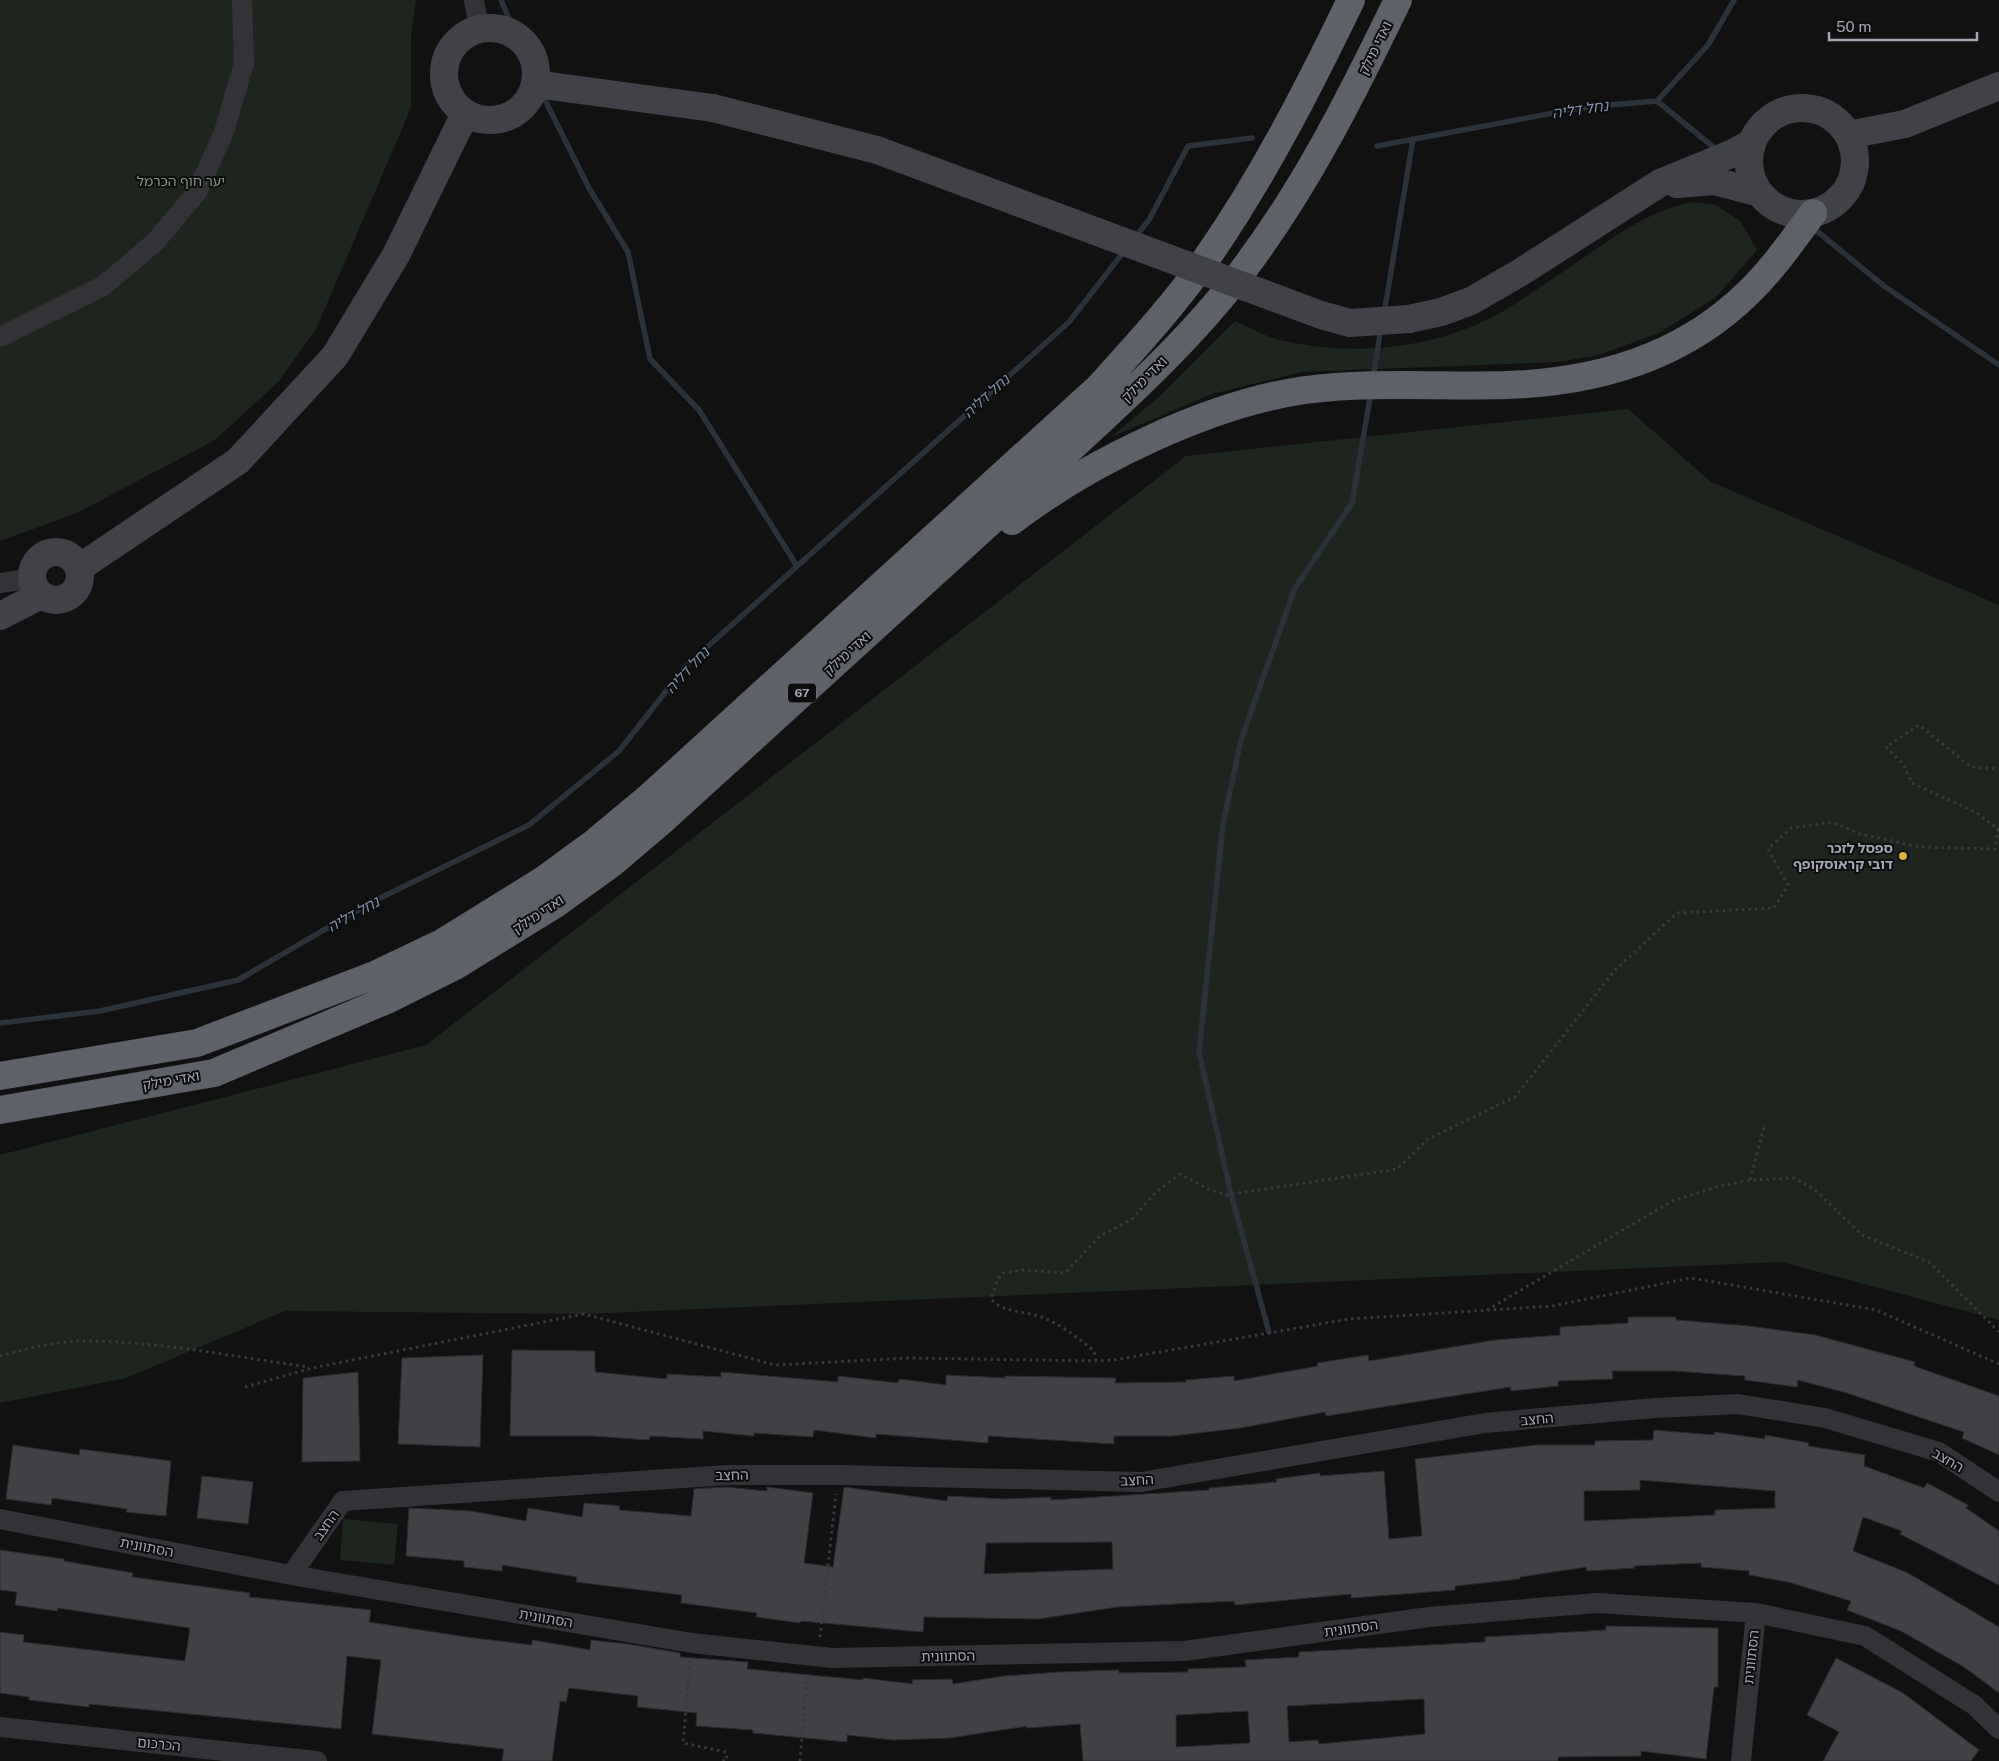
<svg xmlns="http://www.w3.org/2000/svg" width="1999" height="1761" viewBox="0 0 1999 1761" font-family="'Public Sans','Noto Sans Hebrew',sans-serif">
  <rect width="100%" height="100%" fill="#111112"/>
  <path fill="#1e251f" d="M0,0H416L411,35V108L316,329L279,381L215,440L77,513L0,541Z
    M1693,202L1716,205L1740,221L1757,250L1715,298L1657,334L1595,356L1556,362L1302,372L1212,394L1111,437L1160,396L1235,321C1251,328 1267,338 1284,341C1359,357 1440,349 1507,309C1531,294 1553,278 1576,263C1614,237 1647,211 1693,202Z
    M1628,409L1711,482L1999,605V1320L1782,1262L584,1314L285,1311L126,1378L0,1403V1155L426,1045L1186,456Z
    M343,1519L398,1524L394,1565L340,1560Z"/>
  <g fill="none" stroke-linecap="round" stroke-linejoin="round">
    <path stroke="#2c323a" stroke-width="5.5" d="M501,0L534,76
      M542,94L589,188L628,252L650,359L699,410L797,566
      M1657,101L1717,150
      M1377,146L1586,107L1657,101L1708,45L1734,0
      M1732,162L1754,180
      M1767,191L1801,218
      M1812,227L1884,286L1999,365
      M1135,237L1149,220L1188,146L1252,138
      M1384,314L1413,139
      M1373,378L1381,328
      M0,1023L100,1011L238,980L372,902L529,825L619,751L686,666L1069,322L1125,250
      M1269,1332L1231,1194L1199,1052L1223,824L1241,740L1295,588L1352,503L1371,392"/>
  </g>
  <path fill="#414145" stroke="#2c2b2e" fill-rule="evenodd" d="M1628,1317H1676V1320L1749,1326L1815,1335L1915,1362L1914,1366L1999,1396V1455L1962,1438L1964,1432L1847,1393L1798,1380L1797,1387L1745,1380V1376L1674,1371H1612L1613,1379L1558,1381V1386L1511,1391L1510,1387L1326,1416L1325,1412L1241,1428L1172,1436H1114V1444L988,1436V1443L876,1434V1438L814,1430L813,1437L754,1433V1436L703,1431V1439L650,1436L649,1440L594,1436H510L512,1350L595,1351V1372L667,1379V1374L721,1377V1372L838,1382V1376L898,1383L899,1379L946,1385V1375L1005,1378V1376L1116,1378L1115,1383L1186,1382V1380L1234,1376V1381L1318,1366L1317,1363L1368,1355L1369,1361L1495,1340L1560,1335V1327L1628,1323Z
    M483,1355L480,1447L398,1444L402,1358Z
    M358,1372L360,1461L302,1462L303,1378Z
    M1654,1430L1714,1435L1715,1432L1765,1439V1435L1809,1443L1808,1446L1865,1455L1864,1466L1924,1488L1927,1483L1968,1505L1966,1508L1999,1531V1585L1900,1534L1902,1531L1863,1517L1853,1551L1908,1573L1999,1627V1693L1964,1667L1901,1631L1847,1610L1851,1601L1788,1582L1749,1575V1571L1701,1567V1563L1634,1566L1635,1568L1587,1571L1586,1567L1520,1577V1579L1455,1586V1590L1351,1598V1594L1235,1605L1234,1601L1117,1607L1038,1619L924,1617L923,1632L801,1621L800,1623L756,1617L757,1613L681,1603L682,1595L576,1582L577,1577L502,1565V1571L464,1567V1561L406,1556L409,1508L471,1511L526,1521L528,1508L582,1517L584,1503L620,1506L619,1510L691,1516L694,1489L726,1487L767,1491V1487L813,1493L804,1563L833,1567L844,1487L947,1501L948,1496L1004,1499L1051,1497V1500L1209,1490V1488L1277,1482L1276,1479L1320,1473V1476L1384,1471L1389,1539L1422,1536L1415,1459L1537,1445H1595V1441L1653,1440ZM1640,1480L1775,1491V1508L1715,1510V1515L1584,1521V1491L1640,1490ZM1112,1542L1113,1569L984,1574L986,1543Z
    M13,1445L79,1455L80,1449L171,1461L166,1516L126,1512L127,1509L52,1498L51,1505L6,1499Z
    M202,1476L253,1482L248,1524L197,1518Z
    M0,1550L64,1559V1561L133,1573L132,1577L250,1593L249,1597L371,1610L369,1622L466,1637L532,1645V1640L590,1650L591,1640L627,1644L680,1653V1657L748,1662L747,1669L863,1680V1678L913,1684L912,1680L952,1679L953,1684L1004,1676L1060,1672L1119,1670V1673L1188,1672V1669L1246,1667L1245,1660L1299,1657V1652L1485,1642V1637L1606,1630V1626L1718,1628V1687H1714L1706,1759L1641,1751V1756L1558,1757V1761H1083L1080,1724L1027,1728V1726L950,1738L893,1740L847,1735V1742L753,1733V1730L696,1726L697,1713L637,1707L638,1696L569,1688L566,1702L560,1701L552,1761H502L504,1749L372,1734L381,1660L347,1656L341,1729L89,1704V1707L29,1700V1697L0,1693V1632L24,1635L23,1642L185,1661L190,1628L58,1608L57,1611L15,1605L17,1592L0,1590ZM1424,1699L1425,1734L1319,1744L1318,1740L1289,1742L1287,1706ZM1248,1711L1250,1743L1176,1747V1715Z
    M1836,1658L1903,1693L1979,1750L1971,1761H1823L1839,1732L1807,1715Z"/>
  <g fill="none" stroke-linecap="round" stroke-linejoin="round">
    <path stroke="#393a3e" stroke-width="3" stroke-dasharray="2.5 4" stroke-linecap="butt" d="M1750,1180L1764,1127
      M1487,1310L1672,1201L1720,1186L1750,1180L1794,1178L1814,1189L1862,1235L1929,1262L1999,1332
      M0,1356C25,1349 53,1342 78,1341C153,1340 235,1357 309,1367
      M1096,1361L1094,1351C1078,1338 1061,1324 1041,1317C1025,1311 1003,1313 991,1299L998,1279L1003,1273L1023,1270L1065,1273L1100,1236L1132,1219L1156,1192L1180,1174L1208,1189L1226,1195L1397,1169L1428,1139L1515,1097L1616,969L1677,913L1774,908L1788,885L1768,849L1791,828L1832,822L1860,834L1920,847L1995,849L1998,829L1977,813L1912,783L1903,764L1886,747L1919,725L1971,767L1999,769
      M245,1387L312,1368L584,1314L775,1365L909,1358L1096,1361L1114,1360L1349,1319L1552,1306L1691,1278L1876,1310L1999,1364
      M820,1637L836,1494
      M690,1661L683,1743L726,1752L727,1760L722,1761
      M800,1761L807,1674"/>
    <path stroke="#333337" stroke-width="20" d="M474,0L479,28
      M0,337L103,286L155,242L197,192L224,132L244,63L242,0
      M0,583L32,578
      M0,1519L291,1575L692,1643L832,1658L1184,1651L1429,1617L1597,1603L1756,1613L1741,1761
      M291,1575L343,1501L727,1475H838L1141,1482L1485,1423L1655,1408L1738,1404L1825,1418L1939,1452L1999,1492
      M1756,1613L1865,1636L1974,1705L1999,1729
      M0,1727L317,1761"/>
    <path stroke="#414247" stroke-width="28" d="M444 74a46 46 0 1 1 92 0a46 46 0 1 1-92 0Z
      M535,84L713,108
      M1749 161a53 53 0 1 1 106 0a53 53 0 1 1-106 0Z
      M1848,135L1905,124L1999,86
      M1677,184L1714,181L1760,193
      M1409,319L1441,312L1471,301L1521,272L1660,183L1731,154L1752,143
      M32 576a24 24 0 1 1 48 0a24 24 0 1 1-48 0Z
      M79,568L238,461L335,356L396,255L465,114
      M0,616L41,595"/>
    <path stroke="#5f6168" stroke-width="28" d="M1012,521C1089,462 1209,404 1305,390C1371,381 1440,387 1507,385C1597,382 1682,358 1748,293C1773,269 1793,240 1813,213
      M0,1076L197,1043L377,974L442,943L542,881L594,843L648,798L1099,387C1136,346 1175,304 1206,259C1263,177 1308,89 1351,0
      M0,1110L214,1073L389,999L455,966L557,903L611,864L665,818L1056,462C1119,404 1184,346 1237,278C1303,193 1351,97 1398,0"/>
    <path stroke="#414247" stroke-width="28" d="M713,108L877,150L1321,315L1350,323L1409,319"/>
  </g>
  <circle fill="#ddb63f" stroke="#0c0c0d" stroke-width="2" cx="1903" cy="856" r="5"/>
  <g text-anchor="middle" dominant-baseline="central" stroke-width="4" stroke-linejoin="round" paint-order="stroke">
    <rect fill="#0c0c0d" stroke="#767880" stroke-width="1" x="788" y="683.5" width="28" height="19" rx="4"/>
    <g font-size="12" font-weight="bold" fill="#a4a7b2">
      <text x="802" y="693">67</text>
    </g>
    <g font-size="14" fill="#a4a7b2" stroke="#0c0c0d">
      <text transform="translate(1375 48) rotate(-64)">ואדי מילק</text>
      <text transform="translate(1144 379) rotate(-45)">ואדי מילק</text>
      <text transform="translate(847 653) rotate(-42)">ואדי מילק</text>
      <text transform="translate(538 914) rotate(-33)">ואדי מילק</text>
      <text transform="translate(171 1080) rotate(-10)">ואדי מילק</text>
      <text transform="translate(1537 1419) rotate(-5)">החצב</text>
      <text transform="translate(1948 1460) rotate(30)">החצב</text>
      <text transform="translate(732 1475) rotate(-1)">החצב</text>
      <text transform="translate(1137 1480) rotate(-3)">החצב</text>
      <text transform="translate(326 1525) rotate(-55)">החצב</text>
      <text transform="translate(147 1547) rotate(11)">הסתוונית</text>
      <text transform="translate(546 1618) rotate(10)">הסתוונית</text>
      <text transform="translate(1351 1628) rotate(-8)">הסתוונית</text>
      <text transform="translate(948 1656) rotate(-1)">הסתוונית</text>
      <text transform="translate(1751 1657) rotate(-84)">הסתוונית</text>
      <text transform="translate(159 1744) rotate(6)">הכרכום</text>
    </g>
    <g font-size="14" fill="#7d9b81" stroke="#0c0c0d">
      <text x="181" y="181">יער חוף הכרמל</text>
    </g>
    <g font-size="14" font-weight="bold" fill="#a4a7b2" stroke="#0c0c0d" text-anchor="end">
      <text x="1893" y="848">ספסל לזכר<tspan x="1893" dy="16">דובי קראוסקופף</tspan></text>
    </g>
    <g font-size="15" font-style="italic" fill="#7e91aa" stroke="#0c0c0d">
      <text transform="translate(1580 109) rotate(-8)">נחל דליה</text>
      <text transform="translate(986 396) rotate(-42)">נחל דליה</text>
      <text transform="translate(687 670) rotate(-47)">נחל דליה</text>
      <text transform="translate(353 914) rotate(-29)">נחל דליה</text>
    </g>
  </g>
  <path d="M1829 32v8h148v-8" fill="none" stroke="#a4a7b2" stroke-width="2.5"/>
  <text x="1836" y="32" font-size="15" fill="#a4a7b2" stroke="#0c0c0d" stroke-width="4" paint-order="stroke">50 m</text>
</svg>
